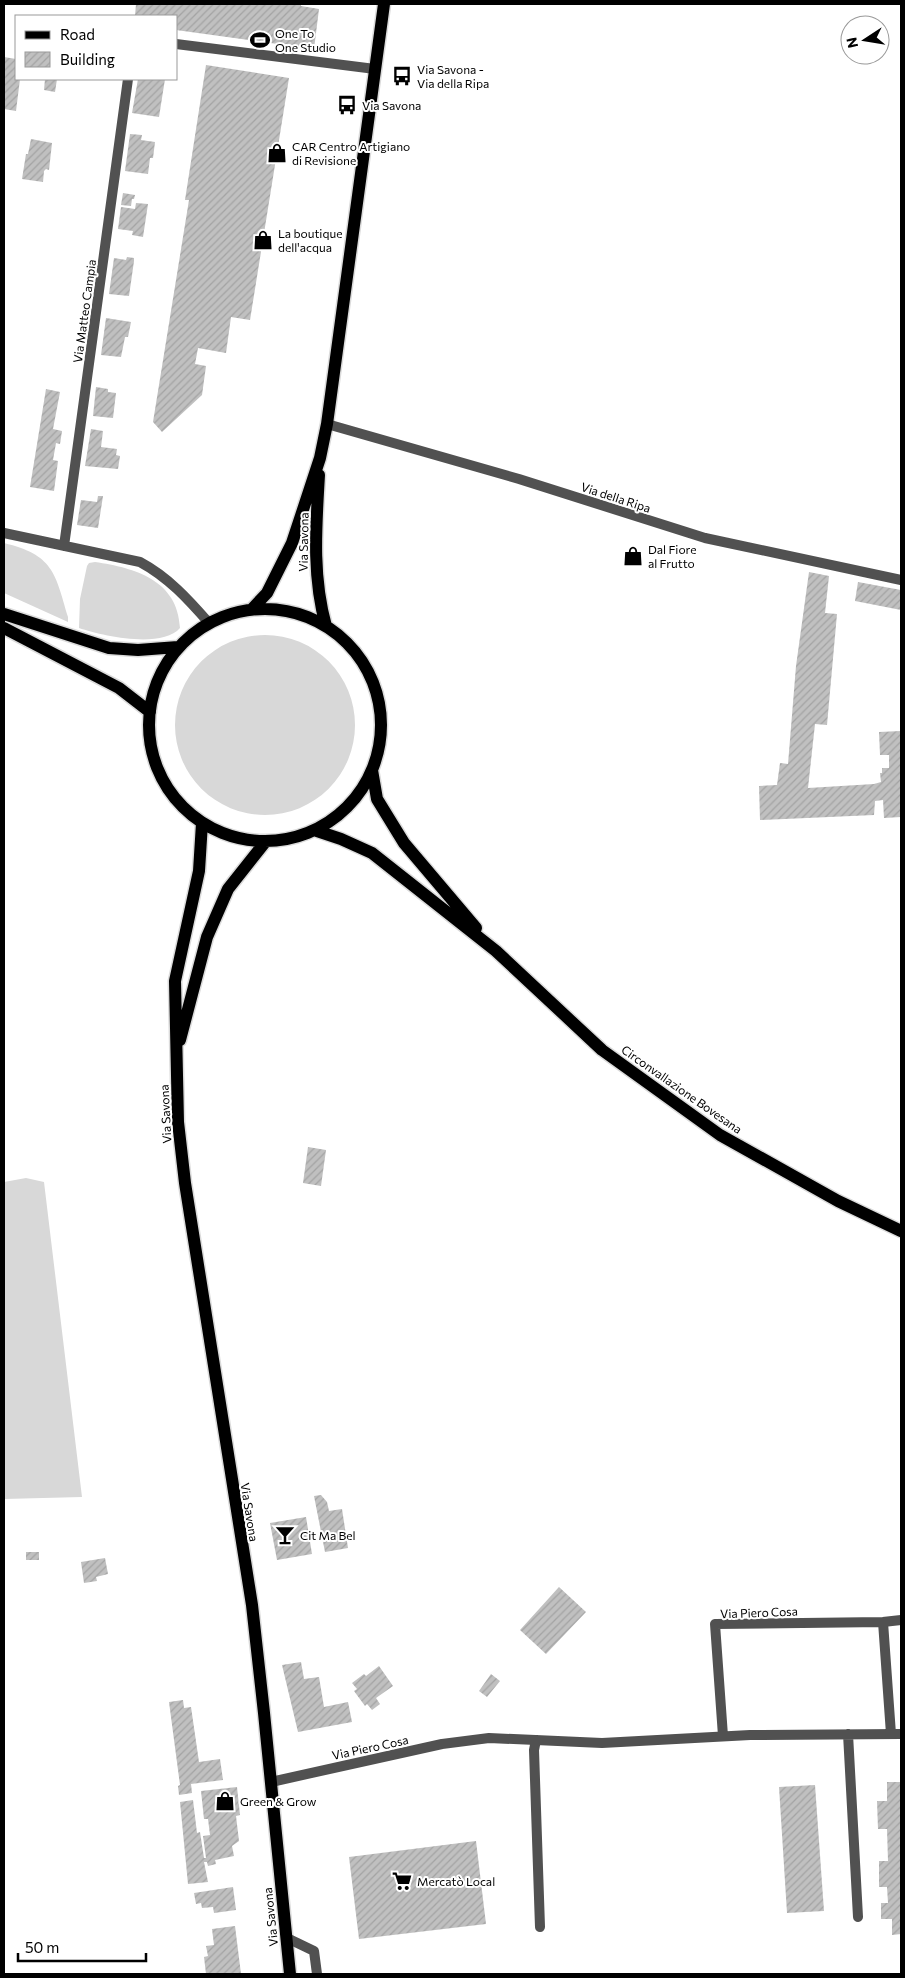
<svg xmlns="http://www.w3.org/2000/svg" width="905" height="1978" viewBox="0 0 905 1978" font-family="Commissioner,sans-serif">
  <defs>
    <pattern id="building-hatch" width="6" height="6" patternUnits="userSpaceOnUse" patternTransform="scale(1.25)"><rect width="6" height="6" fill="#c0c0c0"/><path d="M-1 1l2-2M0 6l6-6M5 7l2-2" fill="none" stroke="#a3a3a3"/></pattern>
  </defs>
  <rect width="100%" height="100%" fill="#fff"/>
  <path fill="#d8d8d8" d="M4,543C53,555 55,572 68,617V622L4,593Z
    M95,562C135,568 178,580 180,628C162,649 102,636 79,628L80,599L87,566L89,563Z
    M175 725a90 90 0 1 1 180 0a90 90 0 1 1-180 0Z
    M26,1178L44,1182L82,1497L4,1499V1182Z"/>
  <path fill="url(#building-hatch)" d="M136,4H301V6L319,9L314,49L176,30V16H135Z
    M4,57L16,59V79H20L16,111L4,109Z
    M206,65L289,78L250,320L231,317L226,353L198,348L195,364L206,366L202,395L162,432L153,422L189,200H185Z
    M45,79H57L55,92L44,90Z
    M138,79H165L159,117L132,113Z
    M130,134L142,135L141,140L155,142L153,158H150L148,174L125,171Z
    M31,139L52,143L49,170L46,169L44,171L43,182L22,179L26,154H28Z
    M123,193L135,195L134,199H132L131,206L121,205Z
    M136,203L148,204L143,237L132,235L133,231L118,229L121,207L135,209Z
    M127,257L134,258V261L129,296L109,294L114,258L126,260Z
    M106,318L131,322L128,337H125L121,357L101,355Z
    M96,387L108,389V392L116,393L113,418L93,416Z
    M46,389L60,392L53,429L62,431L60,444L56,443L53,460L58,461L54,491L30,487Z
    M91,429L103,431L101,447L117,449L116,455L120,456L118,469L85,466Z
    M98,496H103L98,528L77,525L81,500L97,502Z
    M809,572L829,576L825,613L837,614L827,725L815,724L808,788L874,784L881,782L880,773H882V768H889V755H880L879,732L901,731V817L884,818L883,800L875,801L874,815L760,820L759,786L777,785L780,763L788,764L796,666Z
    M858,582L901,590V610L855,601Z
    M308,1147L326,1150L321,1186L303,1183Z
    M321,1495L327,1502L329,1511L342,1509L348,1548L325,1552L314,1496Z
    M306,1517L312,1554L277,1560L270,1523Z
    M26,1552H39V1560H26Z
    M105,1558L108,1574L96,1577L97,1581L84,1583L81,1562Z
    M559,1587L586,1612L546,1654L520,1630Z
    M301,1662L304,1679L319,1677L324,1707L348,1702L352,1722L298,1732L282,1665Z
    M379,1666L393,1686L376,1698L380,1704L372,1710L367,1704L365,1706L354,1691L357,1689L352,1683L364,1674L366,1676Z
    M491,1674L500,1681L487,1697L479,1691Z
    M183,1700L184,1708L191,1707L199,1762L220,1759L223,1780L191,1784L192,1793L179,1795L178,1786L180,1785L169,1702Z
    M887,1782H901V1934L892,1935V1919H881V1903H888L887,1887H879V1861H888L887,1829H878L877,1801H887Z
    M815,1785L824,1911L787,1913L779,1787Z
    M237,1787L240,1815L236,1816L239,1841L232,1846L234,1856L215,1860L216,1864L208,1866L207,1862H204L208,1882L188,1884L180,1802L193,1800L197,1833L200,1832L204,1858H206L203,1836L210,1835L208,1819H204L201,1791Z
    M476,1841L486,1924L359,1939L349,1857Z
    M233,1887L236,1910L214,1913L213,1907L202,1908L201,1903L196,1904L194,1893Z
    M235,1926L241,1974H206L204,1957L208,1956L206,1946L214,1945L212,1929Z"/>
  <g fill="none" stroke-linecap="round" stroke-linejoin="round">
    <defs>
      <path id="primary" d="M319,475C316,527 312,576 326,626
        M252,609L267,593L292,543L320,458L327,424L384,4
        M149 725a116 116 0 1 1 232 0a116 116 0 1 1-232 0Z
        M4,614L109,648L138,650L178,647
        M4,628L119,688L150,712
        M372,770L377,799L404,843L476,928
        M202,823L199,871L175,981L178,1122L185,1183L252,1605L264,1713L290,1974
        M314,830L341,839L372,853L496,951L602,1050L720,1135L838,1201L901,1231
        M180,1040L207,937L228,889L266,841"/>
    </defs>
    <use href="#primary" stroke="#dbdbdb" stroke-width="15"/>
    <path stroke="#515151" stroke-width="10" d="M176,44L375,69
      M327,424L519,479L705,538L901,580
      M4,533L140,562C168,577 188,599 209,623
      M64,546L128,79
      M883,1622L891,1734
      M848,1734L858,1917
      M723,1736L715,1624L883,1622L901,1620
      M536,1740L534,1750L540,1927
      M271,1782L442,1744L489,1738L602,1743L750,1735L901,1734
      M287,1938L314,1951L317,1974"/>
    <use href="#primary" stroke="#000" stroke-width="12"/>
  </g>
  <defs>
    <symbol id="stadium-bare" viewBox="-9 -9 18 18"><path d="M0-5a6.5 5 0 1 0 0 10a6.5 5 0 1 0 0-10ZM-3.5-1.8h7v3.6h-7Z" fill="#000" stroke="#fff" stroke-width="2.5" paint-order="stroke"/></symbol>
    <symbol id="bus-bare" viewBox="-9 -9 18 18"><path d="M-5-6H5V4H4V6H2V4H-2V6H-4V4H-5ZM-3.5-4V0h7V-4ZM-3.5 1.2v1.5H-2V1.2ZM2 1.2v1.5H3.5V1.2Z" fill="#000" stroke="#fff" stroke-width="2.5" paint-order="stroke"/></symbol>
    <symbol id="shop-bare" viewBox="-9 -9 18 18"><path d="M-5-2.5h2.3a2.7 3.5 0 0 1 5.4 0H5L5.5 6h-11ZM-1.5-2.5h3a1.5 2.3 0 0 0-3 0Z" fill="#000" stroke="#fff" stroke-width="2.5" paint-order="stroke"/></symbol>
    <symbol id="bar-bare" viewBox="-9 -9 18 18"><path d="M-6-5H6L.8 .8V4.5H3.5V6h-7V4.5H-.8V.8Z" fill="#000" stroke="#fff" stroke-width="2.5" paint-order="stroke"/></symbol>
    <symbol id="supermarket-bare" viewBox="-9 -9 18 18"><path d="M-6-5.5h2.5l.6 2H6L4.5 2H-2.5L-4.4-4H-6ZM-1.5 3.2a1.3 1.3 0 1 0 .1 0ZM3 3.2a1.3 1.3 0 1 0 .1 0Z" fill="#000" stroke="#fff" stroke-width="2.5" paint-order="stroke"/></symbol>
  </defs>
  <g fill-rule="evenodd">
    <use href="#stadium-bare" x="246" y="26" width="28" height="28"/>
    <use href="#bus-bare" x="388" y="62" width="28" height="28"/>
    <use href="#bus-bare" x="333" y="91" width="28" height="28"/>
    <use href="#shop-bare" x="263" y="139" width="28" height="28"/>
    <use href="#shop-bare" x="249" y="226" width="28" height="28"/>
    <use href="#shop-bare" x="619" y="542" width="28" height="28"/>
    <use href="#bar-bare" x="271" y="1521" width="28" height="28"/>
    <use href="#shop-bare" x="211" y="1787" width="28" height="28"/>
    <use href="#supermarket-bare" x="388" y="1867" width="28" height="28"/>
  </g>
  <g text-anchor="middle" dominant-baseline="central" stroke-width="4" stroke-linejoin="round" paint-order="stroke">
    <g font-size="12" fill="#000" stroke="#fff" text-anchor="start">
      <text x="275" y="33">One To<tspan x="275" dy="14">One Studio</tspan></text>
      <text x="417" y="69">Via Savona -<tspan x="417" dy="14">Via della Ripa</tspan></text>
      <text x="362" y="105">Via Savona</text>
      <text x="292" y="146">CAR Centro Artigiano<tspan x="292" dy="14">di Revisione</tspan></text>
      <text x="278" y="233">La boutique<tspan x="278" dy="14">dell'acqua</tspan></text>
      <text x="648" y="549">Dal Fiore<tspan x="648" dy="14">al Frutto</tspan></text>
      <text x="300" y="1535">Cit Ma Bel</text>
      <text x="240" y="1801">Green &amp; Grow</text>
      <text x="417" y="1881">Mercatò Local</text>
    </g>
    <g font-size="12" fill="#000" stroke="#fff">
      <text transform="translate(84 311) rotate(-82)">Via Matteo Campia</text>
      <text transform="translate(616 497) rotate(18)">Via della Ripa</text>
      <text transform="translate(303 542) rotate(-89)">Via Savona</text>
      <text transform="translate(682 1089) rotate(35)">Circonvallazione Bovesana</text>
      <text transform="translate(165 1114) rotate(-93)">Via Savona</text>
      <text transform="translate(250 1512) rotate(81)">Via Savona</text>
      <text transform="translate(759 1612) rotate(-2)">Via Piero Cosa</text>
      <text transform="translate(370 1747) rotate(-12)">Via Piero Cosa</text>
      <text transform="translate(270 1917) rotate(-96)">Via Savona</text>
    </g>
  </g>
  <rect width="905" height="1978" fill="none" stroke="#000000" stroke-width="10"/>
  <rect x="15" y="15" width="162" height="65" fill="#ffffff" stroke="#999999"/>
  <rect x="25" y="31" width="25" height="8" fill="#000000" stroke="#999999"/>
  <text x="60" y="40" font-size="15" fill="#000000">Road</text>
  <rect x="25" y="52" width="25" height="15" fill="url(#building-hatch)" stroke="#999999"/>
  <text x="60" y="65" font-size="15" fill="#000000">Building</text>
  <g transform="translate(865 40) rotate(258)"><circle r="24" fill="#ffffff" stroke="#999999"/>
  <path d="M0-4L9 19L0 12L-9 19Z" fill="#000000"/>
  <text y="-8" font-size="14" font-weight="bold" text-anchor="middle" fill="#000000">N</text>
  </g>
  <path d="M18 1953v8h128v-8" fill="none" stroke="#000000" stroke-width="2.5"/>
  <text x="25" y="1953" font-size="15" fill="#000000" stroke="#ffffff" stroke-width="4" paint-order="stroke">50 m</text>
</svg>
